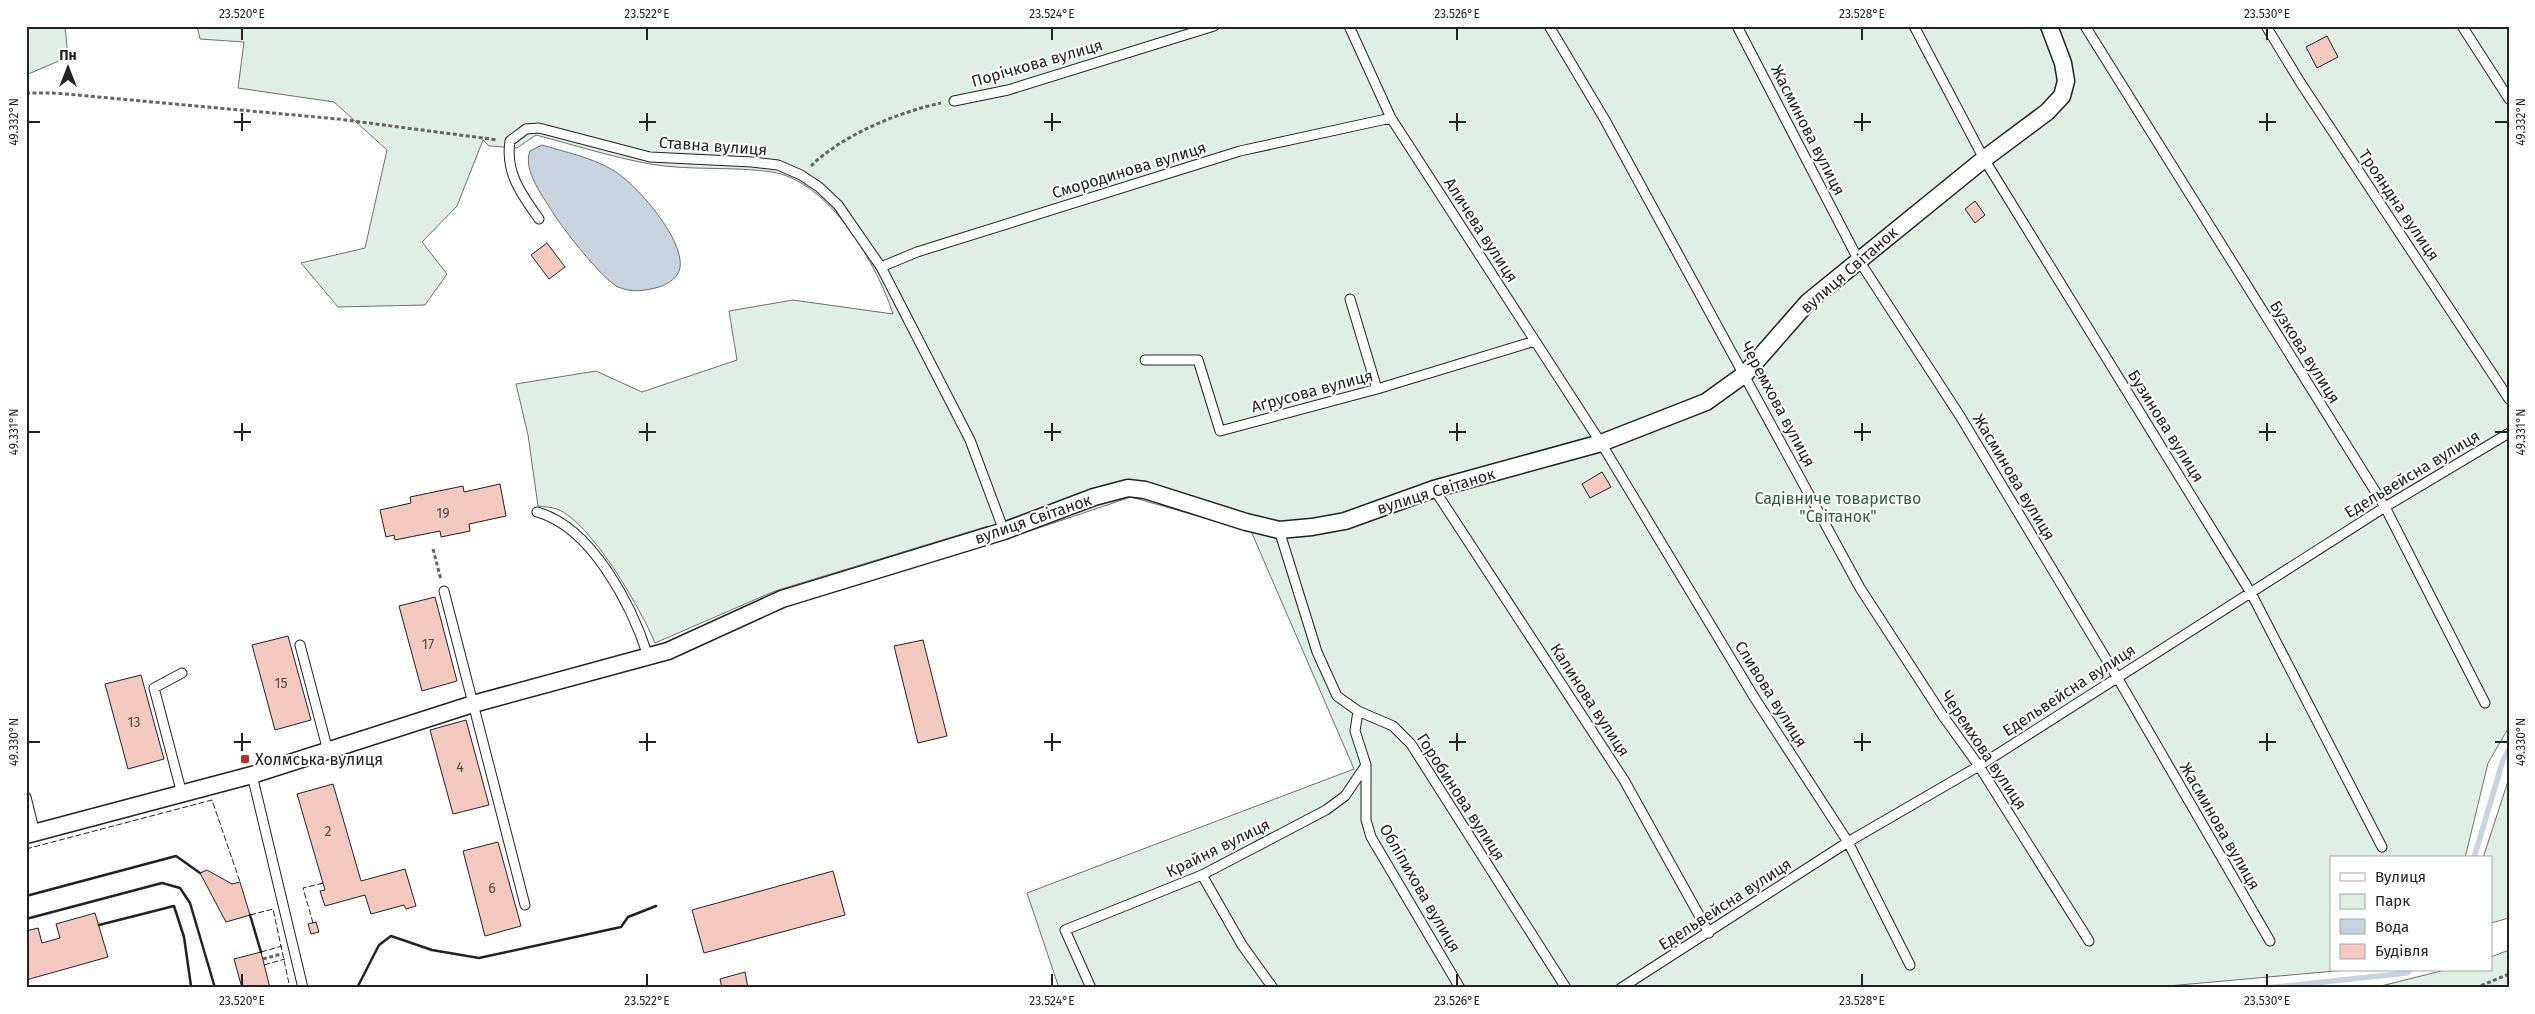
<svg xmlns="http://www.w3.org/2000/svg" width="2535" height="1014" viewBox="0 0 2535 1014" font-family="'Fira Sans',sans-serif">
  <rect width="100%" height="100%" fill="#fff"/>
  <path fill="#e0efe3" stroke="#6f6f6f" d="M26,26H65L68,57L26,75Z
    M197,26H2509V727L2488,763L2465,858H2331V970H2346L2146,988H1059L1027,893L1354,769L1251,531L1131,497L994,543L988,526L775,591L655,643C641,609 591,522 557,509C551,507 544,507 538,506L528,435L516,384L596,371L642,392L737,360L729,311L793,300L893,314C877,264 829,181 772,172C732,166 690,171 650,164C612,157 574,145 536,135L517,148L489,146L483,140L457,206L422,242L447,274L425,305L338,307L301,263L365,248L387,150L334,102L238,88L244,42L200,39Z
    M2509,778V918L2491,923V858H2483Z
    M2509,950V988H2373L2445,970H2491V957Z"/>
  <path fill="#c7d3dd" stroke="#6f6f6f" d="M542,145C565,152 590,157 611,169C634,181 685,239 680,268C678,278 668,284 659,287C645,291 632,293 618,287C602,279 565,231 555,216C545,199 522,171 530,151Z"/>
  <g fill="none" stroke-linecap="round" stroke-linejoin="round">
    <path stroke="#c7d3dd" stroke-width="5.5" d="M2474,858L2503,760L2509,749
      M2267,988L2407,973L2410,970"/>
  </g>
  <path fill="#f3c9c0" stroke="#222" d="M2327,36L2338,57L2317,68L2306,47Z
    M1975,201L1985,215L1975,223L1965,209Z
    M547,243L565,267L549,279L531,255Z
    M1602,472L1611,487L1590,498L1582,484Z
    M500,484L506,516L469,524L470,531L441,537L440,531L395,540L394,535L386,537L380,510L411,503L410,497L463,486L464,492Z
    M435,597L457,681L422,691L399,606Z
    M288,636L311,720L275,730L252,645Z
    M923,640L947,736L918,743L894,646Z
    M141,675L164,759L128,769L105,684Z
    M466,720L489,805L453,814L430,730Z
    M333,784L361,881L405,869L416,906L406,909L404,905L371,914L365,895L325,906L320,891L325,890L297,794Z
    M498,842L521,926L485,936L463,851Z
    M207,870L232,884L240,882L250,915L226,922L200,873Z
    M833,871L845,915L704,953L692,910Z
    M95,913L108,957L26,980V931L38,928L42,943L60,938L56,924Z
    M316,922L319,932L311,934L308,924Z
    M261,952L270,988H242L234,959Z
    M745,972L748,988H722L720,979Z"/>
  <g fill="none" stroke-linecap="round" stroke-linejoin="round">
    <defs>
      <path id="service" d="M1349,26L1391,118L1601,443L1754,697L1848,842L1910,965
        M1549,26L1605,120L1860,588L1943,716L1979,766L2089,941
        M1737,26L1858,259L1960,416L2117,677L2270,941
        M1914,26L1984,159L2251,593L2382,847
        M2085,26L2385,507L2485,703
        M2266,26L2300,82L2509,399
        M2462,26L2509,99
        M954,101L1008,90L1214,26
        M539,219C522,195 505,173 510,141L526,129L539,128L650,157L752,162L778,165L801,175L819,187L838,205L881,267L970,440L1004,531
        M881,267L917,252L1240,151L1391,118
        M1350,299L1377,389
        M1145,360H1198L1220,431L1377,389L1535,341
        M1434,489L1624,780L1709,933
        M537,512C592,527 632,606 648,656
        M1279,530L1317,652L1337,696L1358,711L1393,726L1411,744L1566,988
        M444,591L525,905
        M300,645L328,751
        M182,673L154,688L182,794
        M1358,711L1355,731L1366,765V820L1371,837L1460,988
        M252,775L303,988
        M26,797L35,833
        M1202,875L1242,945L1273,988
        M1091,988L1065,930L1202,875L1326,810L1345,796L1366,765
        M1621,988L1848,842L1979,766L2385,507L2509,433"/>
      <path id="minor" d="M26,835L252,775L473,704L668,651L782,599L1004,531L1094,497L1128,488L1145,490L1246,522L1279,530L1312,527L1345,521L1434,489L1601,443L1706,402L1745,374L1808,302L1984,159L2047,112L2062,96L2066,81L2063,63L2049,26"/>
    </defs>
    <use href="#service" stroke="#222" stroke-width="11"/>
    <use href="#minor" stroke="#222" stroke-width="19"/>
    <path stroke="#646464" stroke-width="3" stroke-dasharray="4 2.5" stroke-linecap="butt" d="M26,93H55L338,119L498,140
      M811,166C842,135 899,112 941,103
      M433,549L441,580
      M263,959L281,954
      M2475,988L2509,974"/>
    <use href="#service" stroke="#fff" stroke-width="9"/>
    <use href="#minor" stroke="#fff" stroke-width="16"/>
    <path stroke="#222" stroke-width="1" stroke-dasharray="6 2.5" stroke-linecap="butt" d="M26,849L212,800L240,882
      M250,915L273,909L290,988
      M313,923L303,888L324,883
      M261,952L282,946
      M264,965L285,959"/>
    <path stroke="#222" stroke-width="2.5" d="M26,896L176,856L200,873
      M250,915L261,952
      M26,919L162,883L180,888L190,903L215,988
      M99,925L174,906L184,937L191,986
      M357,988L379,945L391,936L432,950L479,958L621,927L628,917L656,906"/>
  </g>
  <path fill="none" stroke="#222" stroke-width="2" d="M242,28V40M647,28V40M1052,28V40M1457,28V40M1862,28V40M2267,28V40M242,113V131M647,113V131M1052,113V131M1457,113V131M1862,113V131M2267,113V131M28,122H40M234,122H251M639,122H656M1044,122H1061M1449,122H1466M1854,122H1871M2259,122H2276M2495,122H2508M242,423V441M647,423V441M1052,423V441M1457,423V441M1862,423V441M2267,423V441M28,432H40M234,432H251M639,432H656M1044,432H1061M1449,432H1466M1854,432H1871M2259,432H2276M2495,432H2508M242,733V751M647,733V751M1052,733V751M1457,733V751M1862,733V751M2267,733V751M28,742H40M234,742H251M639,742H656M1044,742H1061M1449,742H1466M1854,742H1871M2259,742H2276M2495,742H2508M242,974V986M647,974V986M1052,974V986M1457,974V986M1862,974V986M2267,974V986"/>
  <rect fill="#c62828" stroke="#fff" stroke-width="2" x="240" y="754" width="10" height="10" rx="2.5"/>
  <g text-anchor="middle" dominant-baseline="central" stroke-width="4" stroke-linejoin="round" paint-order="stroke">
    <g font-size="14" fill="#564c4a">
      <text x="443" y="513">19</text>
      <text x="428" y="644">17</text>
      <text x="281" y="683">15</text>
      <text x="134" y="722">13</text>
      <text x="460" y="767">4</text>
      <text x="328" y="831">2</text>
      <text x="492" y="888">6</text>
    </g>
    <g font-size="16" fill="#222" stroke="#fff">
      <text transform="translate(1037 63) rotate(-16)">Порічкова вулиця</text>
      <text transform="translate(1808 130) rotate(63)">Жасминова вулиця</text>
      <text transform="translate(713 146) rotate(4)">Ставна вулиця</text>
      <text transform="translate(1129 170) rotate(-17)">Смородинова вулиця</text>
      <text transform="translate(2399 205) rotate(56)">Трояндна вулиця</text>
      <text transform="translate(1481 230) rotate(57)">Аличева вулиця</text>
      <text transform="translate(1849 270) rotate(-41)">вулиця Світанок</text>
      <text transform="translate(2305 352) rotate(58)">Бузкова вулиця</text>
      <text transform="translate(1312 391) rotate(-15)">Аґрусова вулиця</text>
      <text transform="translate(1778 404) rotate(62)">Черемхова вулиця</text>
      <text transform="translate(2166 426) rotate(58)">Бузинова вулиця</text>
      <text transform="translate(2412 474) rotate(-31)">Едельвейсна вулиця</text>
      <text transform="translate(2014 477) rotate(59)">Жасминова вулиця</text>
      <text transform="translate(1436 491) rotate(-17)">вулиця Світанок</text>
      <text transform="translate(1033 519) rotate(-19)">вулиця Світанок</text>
      <text transform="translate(2069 690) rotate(-33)">Едельвейсна вулиця</text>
      <text transform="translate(1771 694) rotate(58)">Сливова вулиця</text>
      <text transform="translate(1590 700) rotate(57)">Калинова вулиця</text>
      <text transform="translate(1984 750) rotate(56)">Черемхова вулиця</text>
      <text transform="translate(1461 797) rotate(57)">Горобинова вулиця</text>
      <text transform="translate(2220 826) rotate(60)">Жасминова вулиця</text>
      <text transform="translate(1218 848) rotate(-26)">Крайня вулиця</text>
      <text transform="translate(1420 888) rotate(60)">Обліпихова вулиця</text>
      <text transform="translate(1725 904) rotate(-33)">Едельвейсна вулиця</text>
    </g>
    <g font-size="16" fill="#2f5e38" stroke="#fff">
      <text x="1838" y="498">Садівниче товариство<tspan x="1838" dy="18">"Світанок"</tspan></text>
    </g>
    <g font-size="16" fill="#222" stroke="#fff" text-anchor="start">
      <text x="255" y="759">Холмська вулиця</text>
    </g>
  </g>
  <rect width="2535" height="1014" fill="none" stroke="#ffffff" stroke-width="55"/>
  <rect x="2330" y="856" width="162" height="115" fill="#ffffff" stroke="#a7a7a7"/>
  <rect x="2340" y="873" width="25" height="8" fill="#ffffff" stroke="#a7a7a7"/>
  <text x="2375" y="882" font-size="15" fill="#222222">Вулиця</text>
  <rect x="2340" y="894" width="25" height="15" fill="#e0efe3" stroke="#a7a7a7"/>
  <text x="2375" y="906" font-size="15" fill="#222222">Парк</text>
  <rect x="2340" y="919" width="25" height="15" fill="#c7d3dd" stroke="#a7a7a7"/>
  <text x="2375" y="932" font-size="15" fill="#222222">Вода</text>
  <rect x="2340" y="944" width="25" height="15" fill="#f3c9c0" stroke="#a7a7a7"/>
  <text x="2375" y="956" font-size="15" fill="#222222">Будівля</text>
  <g transform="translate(68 68)" stroke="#ffffff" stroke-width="4" paint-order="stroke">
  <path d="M0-4L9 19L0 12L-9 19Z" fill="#222222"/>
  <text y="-8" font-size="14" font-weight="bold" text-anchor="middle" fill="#222222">Пн</text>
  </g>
  <rect x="28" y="28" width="2480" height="958" fill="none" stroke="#222" stroke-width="2"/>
  <g font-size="12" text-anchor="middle" fill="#222">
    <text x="242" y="18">23.520°E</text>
    <text x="647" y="18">23.522°E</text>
    <text x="1052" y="18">23.524°E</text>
    <text x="1457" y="18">23.526°E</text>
    <text x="1862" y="18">23.528°E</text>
    <text x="2267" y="18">23.530°E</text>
    <text transform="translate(14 122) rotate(-90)" y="4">49.332°N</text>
    <text transform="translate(2521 122) rotate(-90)" y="4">49.332°N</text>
    <text transform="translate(14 432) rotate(-90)" y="4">49.331°N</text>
    <text transform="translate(2521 432) rotate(-90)" y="4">49.331°N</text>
    <text transform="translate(14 742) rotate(-90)" y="4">49.330°N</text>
    <text transform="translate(2521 742) rotate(-90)" y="4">49.330°N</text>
    <text x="242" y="1005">23.520°E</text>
    <text x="647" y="1005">23.522°E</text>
    <text x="1052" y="1005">23.524°E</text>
    <text x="1457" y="1005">23.526°E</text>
    <text x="1862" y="1005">23.528°E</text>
    <text x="2267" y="1005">23.530°E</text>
  </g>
</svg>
